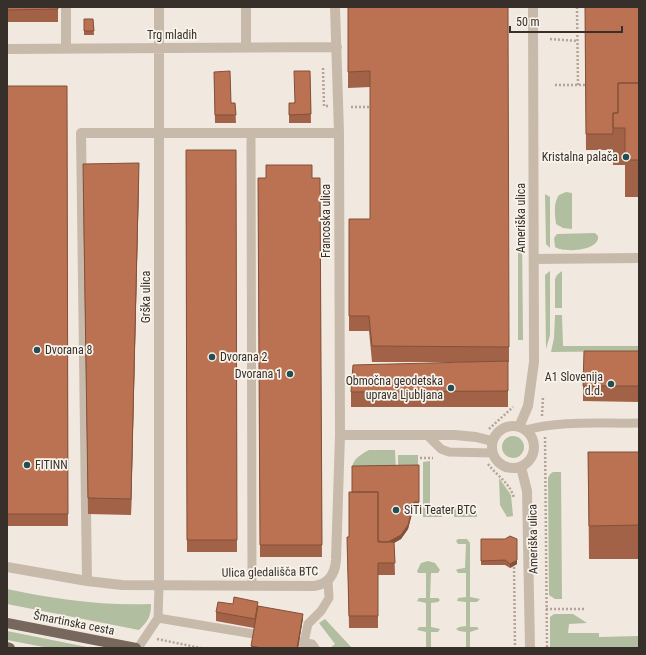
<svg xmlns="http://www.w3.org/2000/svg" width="646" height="655" viewBox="0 0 646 655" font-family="'Roboto Condensed',sans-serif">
  <rect width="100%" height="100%" fill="#f1e9df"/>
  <path fill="#b2bea0" d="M566,192L572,193V229L563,228L556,224C555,215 553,203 559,195Z
    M545,194L550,197V248L546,244Z
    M518,231L522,234L523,340H518Z
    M595,233L598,236C600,251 563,253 555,247L554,238L557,234Z
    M550,271V335L546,349L545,275Z
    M562,271V308H555V279L557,275Z
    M555,315H562L563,346H639V351L551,352L554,338Z
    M502 447a11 11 0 1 1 22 0a11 11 0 1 1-22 0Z
    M369,450H395L396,470H352C352,459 360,455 369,450Z
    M398,455H418V466H398Z
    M430,461V506H443L442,517H423V462Z
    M553,472H561L562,599H555L549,595L548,478L550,474Z
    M499,478L511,495L513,516L507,517L500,505Z
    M454,506H477V517H454Z
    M458,539H467L470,543V597L480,599L477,602H470V627H477L479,629L470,632V648H466V632L459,631L456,629L459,627L466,626V602L457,601L458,598L466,597V573H458L456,570L458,569L465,568L466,544H458L456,541Z
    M428,561L435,563L440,570L438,573H431L430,598H438L440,600L438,602L431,603V627L440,629L438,632H431V648H426V632L417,630L419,627H426V603L417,601L419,598H426V573H418L417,571L421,563Z
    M7,589C55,599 102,606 151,604C151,617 148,621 139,630L7,604Z
    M554,614H573L587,623L569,624L568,633H599V637L639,636V648H550V617Z
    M325,619L352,648H330L335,644L319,623Z
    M7,631L92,648H49L7,640Z"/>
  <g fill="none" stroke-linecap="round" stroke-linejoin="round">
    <path stroke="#b3a496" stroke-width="2.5" stroke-dasharray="2 2" stroke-linecap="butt" d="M577,7L578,85
      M550,39L578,41
      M323,68L324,106H328
      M555,85H586
      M351,107H370
      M542,416L543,397
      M489,429L513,407
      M545,437L547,648
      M420,458H433
      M488,464C497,476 510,483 514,498
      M514,563L515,648
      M546,609H585
      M157,639L201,648"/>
    <path stroke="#c8baab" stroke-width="9" d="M251,134L252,586
      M525,430C562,420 601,424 639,423
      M427,435L441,449L449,452L492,453
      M158,618L159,586
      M299,642L312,644L315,648
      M304,642L308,624L321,611L329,598L328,581
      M138,648L158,618L254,634"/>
    <path stroke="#c8baab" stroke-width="10" d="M66,7V49
      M159,7V586
      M246,48V7
      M7,49L337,47
      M534,259L639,258
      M492 447a21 21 0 1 1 42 0a21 21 0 1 1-42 0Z
      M519,427L528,406L534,362L533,7
      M340,435H455L476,437L492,441
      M521,467L527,491L530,648
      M7,567L87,581L122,585L314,586C329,584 335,574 336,560L340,435L339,133L335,7
      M87,581L81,133H339"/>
    <path stroke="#77675c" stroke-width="10" d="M7,623L136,648
      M7,647L10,648"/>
  </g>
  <path fill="#a16247" d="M7,7H58V22H7Z
    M348,7L509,347V362H508V407H351V392L473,362H372L369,331H349V219H370V87L348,88Z
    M585,7H639V197H625V165H613V150H586Z
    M84,19H93L94,35H84Z
    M310,71L311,123H289V103H294Z
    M214,72L231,103H235L236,123H215Z
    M7,86H67L68,526H7Z
    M186,150H236L237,552H187Z
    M258,178H320L322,557H260Z
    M139,179L131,515L88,514L83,180Z
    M639,351V402L583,401V386Z
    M588,452H639V559H589Z
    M419,465V506H414L408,529L401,539L394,543L395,575H378V628H349L347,537H349L352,492Z
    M481,539L517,564L510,568L505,565H481Z
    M233,604L258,606L303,618L298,648H251L254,628L216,621V612Z"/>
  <path fill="#835039" d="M139,163V179L131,515V499Z
    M414,502V506L408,529L401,539L385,548Z
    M517,560V564L510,568V564Z
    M303,614V618L298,648H297Z"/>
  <path fill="#bb7252" stroke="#835039" d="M7,7H58V9L7,10Z
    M348,7H508L509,347L372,346L369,316H349V219H370V71L348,72Z
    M585,7H639V83H618V113H613V134H586Z
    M84,19H93L94,31H84Z
    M230,71L231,103H235L236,115H215L214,72Z
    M294,71H310L311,114L289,115V103H295Z
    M618,83H639V160H625V128H613V113H618Z
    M7,86H67L68,514H7Z
    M186,150H236L237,540H187Z
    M139,163L131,499L88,498L83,164Z
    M266,165H312V178H320L322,545H260L258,178H266Z
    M584,351H639V386H583Z
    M508,361V391L351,392L353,365Z
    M588,452H639V525L589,526Z
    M419,465V502H414L408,525L401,535L388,542H381L378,540V492H352V466Z
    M349,492H378V542H394L395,563H378V616H349L347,537H349Z
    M510,536L517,539V560L510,564L505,560L481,561V539H505Z
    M234,597L258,602L255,619L216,612L218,602L233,604Z
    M258,606L303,614L297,648H262L251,646Z"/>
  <g fill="#234e54" stroke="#f8f3eb" stroke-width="1.5">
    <circle cx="626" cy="157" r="4"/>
    <circle cx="37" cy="350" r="4"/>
    <circle cx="212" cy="357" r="4"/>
    <circle cx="290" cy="374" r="4"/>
    <circle cx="611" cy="384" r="4"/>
    <circle cx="451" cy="388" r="4"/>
    <circle cx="27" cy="465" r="4"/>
    <circle cx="396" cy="510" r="4"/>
  </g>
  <g text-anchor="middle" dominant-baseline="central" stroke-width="3.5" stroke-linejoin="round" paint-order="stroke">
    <g font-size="12" fill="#362f2a" stroke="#f8f3eb">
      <text x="172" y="35">Trg mladih</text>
      <text transform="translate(521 218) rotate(-90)">Ameriška ulica</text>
      <text transform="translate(326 221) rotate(-90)">Francoska ulica</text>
      <text transform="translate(146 297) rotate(-90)">Grška ulica</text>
      <text transform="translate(533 539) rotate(-91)">Ameriška ulica</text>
      <text transform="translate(270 572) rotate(-1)">Ulica gledališča BTC</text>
      <text transform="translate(74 623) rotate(11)">Šmartinska cesta</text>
    </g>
    <g font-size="12" fill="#362f2a" stroke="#f8f3eb" text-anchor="end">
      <text x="618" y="157">Kristalna palača</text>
      <text x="45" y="350" text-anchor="start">Dvorana 8</text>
      <text x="220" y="357" text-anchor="start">Dvorana 2</text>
      <text x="282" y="374">Dvorana 1</text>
      <text x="603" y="377">A1 Slovenija<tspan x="603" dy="14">d.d.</tspan></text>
      <text x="443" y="381">Območna geodetska<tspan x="443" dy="14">uprava Ljubljana</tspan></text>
      <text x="35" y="465" text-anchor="start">FITINN</text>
      <text x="404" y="510" text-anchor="start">SiTi Teater BTC</text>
    </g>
  </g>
  <rect width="646" height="655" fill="none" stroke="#362f2a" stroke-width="16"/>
  <path d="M510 26v6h112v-6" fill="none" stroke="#362f2a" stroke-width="2"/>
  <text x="516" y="26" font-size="12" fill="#362f2a" stroke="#f8f3eb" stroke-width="3" paint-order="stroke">50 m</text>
</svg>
